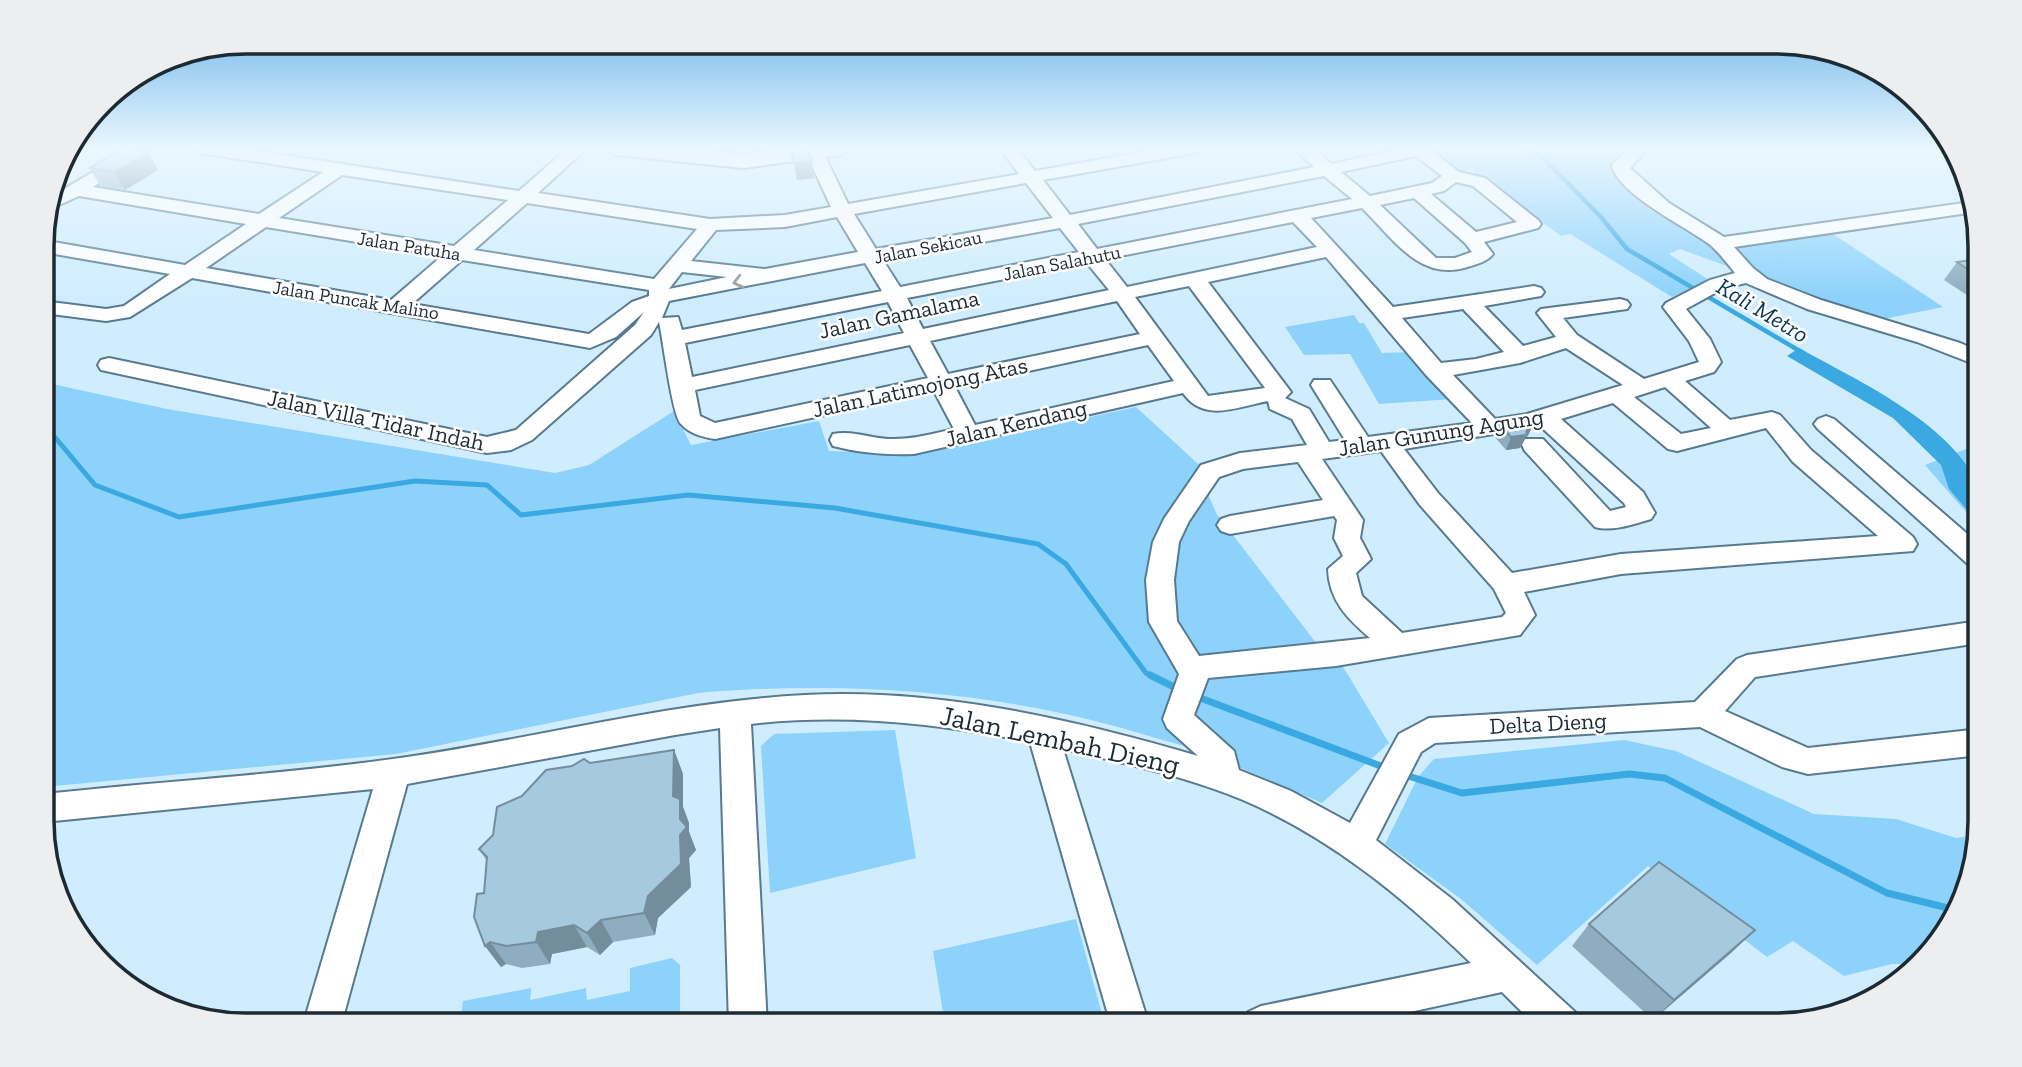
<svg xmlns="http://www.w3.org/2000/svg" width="2022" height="1067" viewBox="0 0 2022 1067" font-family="'Zilla Slab',serif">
  <rect width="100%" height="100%" fill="#d0edff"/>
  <path fill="#8dd2fb" d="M1427,148H1618L1622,155L1611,165C1630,211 1676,219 1713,244C1722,250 1728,261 1735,269L1680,249L1669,254L1709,280L1672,297L1570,234L1561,236L1470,169L1460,172Z
    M1827,230L1943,307L1879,320L1776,286L1755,272L1730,245Z
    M1354,315L1359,323H1364L1382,353L1414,352L1453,399L1379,404L1350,354L1304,355L1285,327Z
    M43,382L167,409L555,473L589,465L674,411L691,445L819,421L829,451L922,454L1136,407L1206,471C1147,522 1142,574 1166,645L1183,646L1168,618L1169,563L1173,540L1205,487L1216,513L1330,661L1339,660L1389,743L1322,803C1285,787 1247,771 1210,755C1190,747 1169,742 1149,736C1004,691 848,680 698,693L396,754L44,787Z
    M1979,444V527L1925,465Z
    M895,730L916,858L770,893L761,746L774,734Z
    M1624,740L1676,751L1814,814L1896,819L1956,838L1977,835L1959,912L1913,964H1892L1844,976L1793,941L1767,957L1648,866L1537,965L1461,899L1385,844L1418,777L1434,759Z
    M1076,919L1105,1025H945L933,951Z
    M672,958L680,965V1025H460L463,1001L531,988L530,1000L586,988L587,1000L630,991V968Z"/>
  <path fill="#3aa9e2" d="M1799,348C1856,380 1952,423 1978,486C1982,496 1979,512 1979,524L1949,489L1941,465L1893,418L1787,356Z"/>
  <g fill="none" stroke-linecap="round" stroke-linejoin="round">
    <path stroke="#3aa9e2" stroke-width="4.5" d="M1528,148L1544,159L1601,217L1627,249L1803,353
      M1967,190L1968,193"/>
    <path stroke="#3aa9e2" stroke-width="5" d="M43,423L95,485L179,517L415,481L487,485L521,515L688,495L835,508L1038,544L1066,564L1146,673L1153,677"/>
    <path stroke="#3aa9e2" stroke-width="7" d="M1150,675L1180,690
      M1195,696L1386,768
      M1402,774L1462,793L1629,774L1665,778L1887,893L1948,908L1960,907"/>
    <defs>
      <path id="minor" d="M134,148H155L93,187L259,214L323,172L200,153L192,148H237L519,191L568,148H587L538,193L710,219L785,215L831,207L804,148H821L848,204L1019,174L1000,148H1017L1035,171L1164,148H1203L1195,153L1043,180L1070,215L1314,167L1294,148H1313L1331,164L1404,148H1428L1459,172L1485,178L1538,220L1541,224L1538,228L1484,242L1493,254C1487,262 1474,265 1464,268C1418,280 1392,237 1362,208L1311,218L1393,307L1534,286L1541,288L1544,292L1541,296L1484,306L1523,346L1556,337L1537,313L1541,309L1620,299L1627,301L1630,305L1627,309L1563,318L1577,335L1644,379L1699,362L1689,341L1663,307L1666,303L1710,280L1735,273C1727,263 1719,252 1709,244C1687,227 1617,194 1612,165L1625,153L1624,148H1642L1643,154L1630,168L1669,203L1724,237L1971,202L1975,212L1734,247L1753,268L1767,279L1821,300L1960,343L1979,351V366L1917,342L1807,309L1746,283L1724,288L1686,309L1710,339L1721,362L1714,372L1685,381L1730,420L1772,412L1780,415L1811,450L1913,537L1917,544L1913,551L1621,574L1524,592L1535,615L1520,635L1336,666L1208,678L1194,715L1234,751L1239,770L1291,791L1350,823L1399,734L1429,718L1695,702L1737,659L1747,655L1979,621V643L1755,677L1725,711L1808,748L1980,729V755L1808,774L1782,767L1700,727L1435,743L1421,752L1376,840L1452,899L1575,1012L1581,1025H1535L1502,992L1350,1025H1242L1248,1012L1261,1006L1471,963C1403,897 1330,837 1243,800C1185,776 1124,763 1063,749L1149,1025H1111L1030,742C938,723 844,713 751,724L767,1025H729L720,728L675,735L407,784L341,1025H303L373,789L44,822V794C162,781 282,775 400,758C535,739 668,702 805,695C936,688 1073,719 1198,756L1167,728L1163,719L1179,674L1149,622L1146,580L1153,542L1164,519L1201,465L1240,453L1307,445L1292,419L1270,409L1268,401C1237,407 1204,423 1183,393L914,454C887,455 860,453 833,446L830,440L833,434C851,430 870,438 888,439C910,440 932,434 954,429L934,391L715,439C702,437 690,434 681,424C672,415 663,339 659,322L651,335L532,440L511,450L487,453L101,370L98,365L101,360L109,358L487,437L516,430L635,325L644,312L616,337L590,348L192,278L130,317L106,321L43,313V301L106,309L124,306L170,274L43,252L42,240L185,265L246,224L79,196L48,210L52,196ZM1416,156L1442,176L1432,183L1370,196L1341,172ZM342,175L508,200L454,246L279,218ZM1324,176L1352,199L1097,249L1078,224ZM1456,182L1473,186L1517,222L1476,232L1431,194L1444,191ZM1026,183L1053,218L876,249L854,214ZM1414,198L1465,243L1472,252L1455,258H1436L1380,205ZM527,203L697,229L654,279L474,250ZM837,217L858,252L765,269L691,261L716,230L785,227ZM1293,222L1317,247L1127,287L1105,259ZM266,227L442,256L391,300L206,268ZM1060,228L1079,252L900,287L883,260ZM1326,257L1426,375L1472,423L1368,437L1330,380H1314L1311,385L1345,440L1329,442L1309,409L1285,398L1291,392L1208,282ZM462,260L649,290V296L632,302L589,334L412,304ZM865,263L882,291L682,330L678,317L662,318L669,301ZM1087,263L1109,290L923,329L907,298ZM682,272L727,277L669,289ZM1189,286L1265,388L1208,396L1135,297ZM1117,301L1140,334L948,374L930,341ZM888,302L904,333L692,377L685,343ZM1463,309L1504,352L1476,359L1441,363L1402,318ZM910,345L928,378L715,423L700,416L695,390ZM1148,345L1174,381L975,425L955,387ZM1566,348L1623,385L1527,414L1495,419L1453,375L1520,363ZM1665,387L1711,428L1681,434L1634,397ZM1613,403L1668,449L1677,451L1766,428L1793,462L1878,536L1621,554L1512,573L1438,493L1404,449L1540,426L1624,503L1626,507L1610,511L1543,439H1525L1522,445L1525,451L1595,527C1612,532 1634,524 1651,519L1655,513L1643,492L1561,419ZM1381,451L1420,505L1494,589L1506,613L1502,617L1402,633L1362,596L1356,573L1371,559L1360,538L1363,520L1322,459ZM1298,462L1323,500L1230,516L1221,519L1217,525L1221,531L1230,534L1334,516L1337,520L1334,538L1343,556L1328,569C1329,601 1348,619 1370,638L1199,656L1177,621L1174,580L1179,542L1189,521L1219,477L1243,469Z
        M1826,416L1834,419L1979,544V569L1970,566L1818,429L1814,424L1818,419Z"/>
      <path id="major" d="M605,148H684L743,154L788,148H851L840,155L743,168L616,155Z"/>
    </defs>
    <use href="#minor" stroke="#587a8e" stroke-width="4"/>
    <use href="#major" stroke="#587a8e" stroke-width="4"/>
    <use href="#minor" fill="#fff" fill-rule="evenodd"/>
    <use href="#major" fill="#fff" fill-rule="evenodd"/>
  </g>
  <path fill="#8eadc0" d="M790,148L814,178L797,180Z
    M148,152L158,170L125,190L100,186L90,168Z
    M1978,259L1979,303L1944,280L1957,262Z
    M1499,424L1528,436L1525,437L1520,448L1506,450L1494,436Z
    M674,750L683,774V807L689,823V832L696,850L689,858L691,887L658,918L655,935L613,942L600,955L587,947L552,954L550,964L522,968L506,964L501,967L485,946L484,893L487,861L479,849L493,835L522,796L590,763Z
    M1589,924L1732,952L1653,1020L1572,946Z"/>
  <path fill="#748d9c" d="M148,152L158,170L125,190L115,172Z
    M812,161L814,178L797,180L794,163Z
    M1533,424L1528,436L1525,437L1520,448L1506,450L1511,437L1528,425Z
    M674,750L683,774V807L689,823V832L696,850L689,858L691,887L658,918L655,935L644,913L648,896L680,835V819L673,796Z
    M601,920L613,942L600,955L587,933Z
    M574,925L587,947L552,954L550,964L536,942L538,932Z
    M1755,930L1732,952L1653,1020L1674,1000Z
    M490,942L506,964L501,967L485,946Z"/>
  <path fill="#a5c9df" stroke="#748d9c" stroke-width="2" d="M122,148L148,152L115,172L90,168Z
    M790,148H807L812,161L794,163Z
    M1978,259V276L1957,262Z
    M1529,419L1533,424L1528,425L1526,435L1511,437L1499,424Z
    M674,750L673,796L680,799V819L687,827L680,835L681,864L648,896L644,913L601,920L587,933L574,925L538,932L536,942L506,946L490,942L485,946L474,917L477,894L484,893L487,857L479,849L493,835L497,807L522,796L546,770L572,766L584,759L590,763Z
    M1659,862L1755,930L1674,1000L1589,924Z"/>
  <defs><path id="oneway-chevron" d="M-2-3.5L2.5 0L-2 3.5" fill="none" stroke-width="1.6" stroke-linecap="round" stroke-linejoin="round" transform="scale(1.75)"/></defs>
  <use stroke="#999fa3" href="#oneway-chevron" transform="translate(738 282) rotate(166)"/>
  <linearGradient id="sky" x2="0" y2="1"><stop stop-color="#62b0e6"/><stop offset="0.5" stop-color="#eaf7ff"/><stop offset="1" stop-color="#eaf7ff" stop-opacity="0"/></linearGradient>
  <rect width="2022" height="298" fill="url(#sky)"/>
  <g text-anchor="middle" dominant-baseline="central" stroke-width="5" stroke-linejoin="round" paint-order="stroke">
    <g font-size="19" fill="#1c2a32" stroke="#fff">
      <text transform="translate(409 246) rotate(9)">Jalan Patuha</text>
      <text transform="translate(928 247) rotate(-11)">Jalan Sekicau</text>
      <text transform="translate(1062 263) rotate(-11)">Jalan Salahutu</text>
      <text transform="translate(356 300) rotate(9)">Jalan Puncak Malino</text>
    </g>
    <g font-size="23" fill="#1c2a32" stroke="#fff">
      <text transform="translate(899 314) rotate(-12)">Jalan Gamalama</text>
      <text transform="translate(920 387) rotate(-12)">Jalan Latimojong Atas</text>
      <text transform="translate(376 420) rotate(12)">Jalan Villa Tidar Indah</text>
      <text transform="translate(1016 423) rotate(-13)">Jalan Kendang</text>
      <text transform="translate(1441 432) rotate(-9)">Jalan Gunung Agung</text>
      <text transform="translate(1548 723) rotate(-3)">Delta Dieng</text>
    </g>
    <g font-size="24" font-style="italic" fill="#0b3a52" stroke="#fff">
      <text transform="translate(1763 310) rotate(31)">Kali Metro</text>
    </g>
    <g font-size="28" fill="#1c2a32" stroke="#fff">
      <text transform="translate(1060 740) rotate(12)">Jalan Lembah Dieng</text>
    </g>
  </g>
  <path d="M0 0H2022V1067H0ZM246 54H1776A192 192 0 0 1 1968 246V821A192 192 0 0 1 1776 1013H246A192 192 0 0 1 54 821V246A192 192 0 0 1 246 54Z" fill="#edeeef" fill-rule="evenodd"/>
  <path fill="none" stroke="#1c2a32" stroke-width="3.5" d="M246 54H1776A192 192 0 0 1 1968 246V821A192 192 0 0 1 1776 1013H246A192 192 0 0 1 54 821V246A192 192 0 0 1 246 54Z"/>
</svg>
